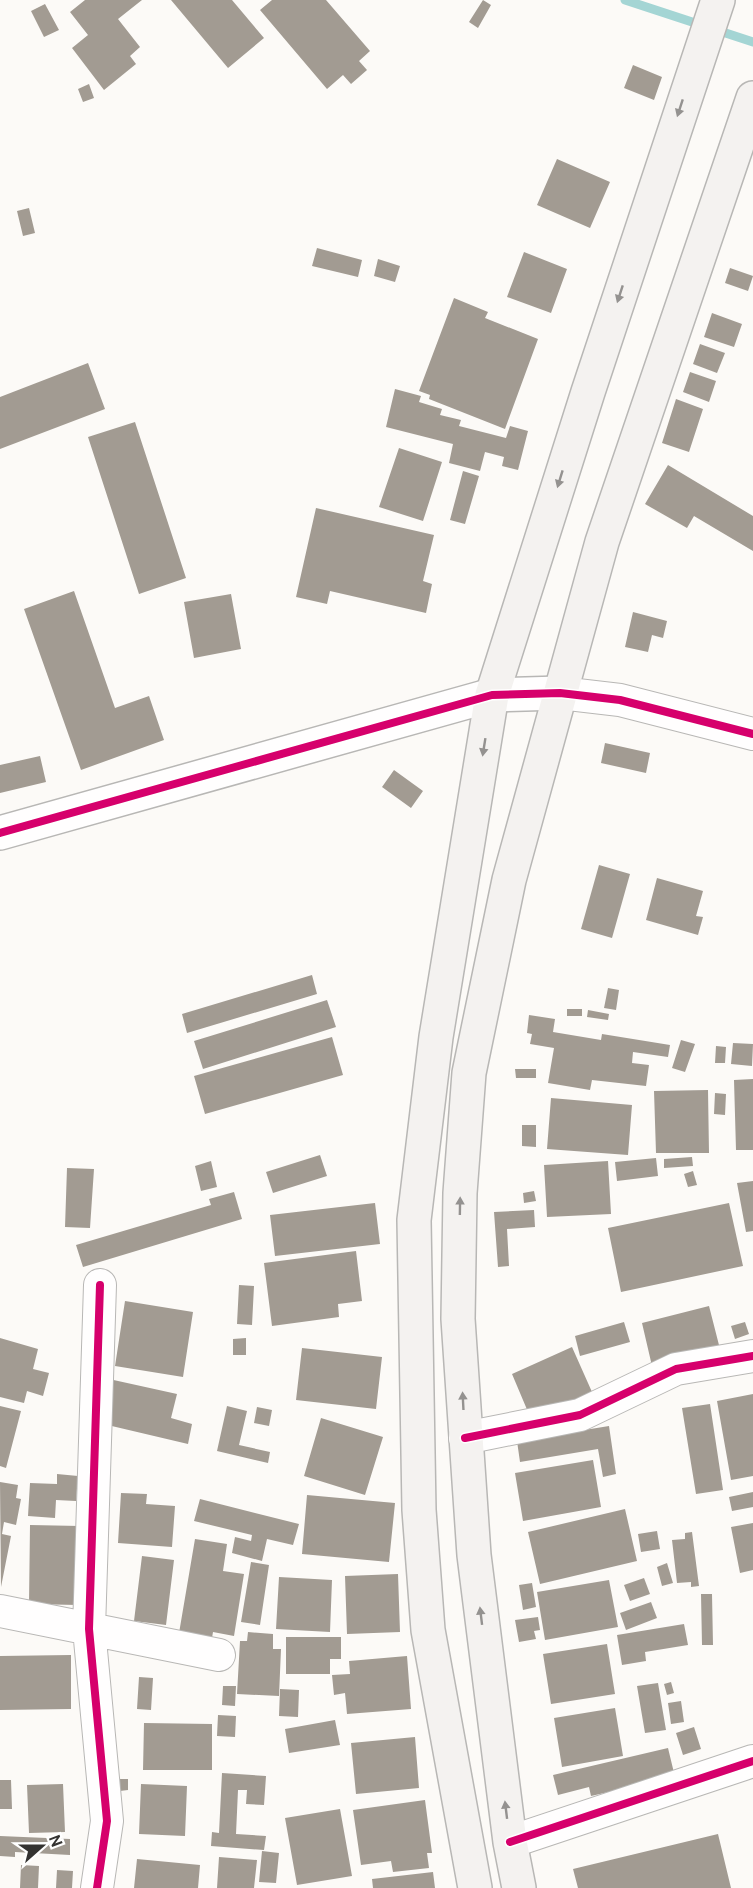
<svg xmlns="http://www.w3.org/2000/svg" width="753" height="1888" viewBox="0 0 753 1888" font-family="Cabin,sans-serif">
  <rect width="100%" height="100%" fill="#fcfaf7"/>
  <g fill="none" stroke-linecap="round" stroke-linejoin="round">
    <path stroke="#a4d5d4" stroke-width="9" d="M625,0L753,42"/>
  </g>
  <path fill="#a29b92" d="M85,0H142L118,19L140,47L130,56L136,64L104,90L72,48L88,35L70,12Z
    M171,0H232L264,38L228,68Z
    M272,0H326L370,51L359,61L367,70L351,84L343,75L327,89L260,10Z
    M483,0L491,5L478,28L469,22Z
    M45,4L59,30L44,37L31,11Z
    M633,65L662,77L654,100L624,88Z
    M89,84L94,98L83,102L78,89Z
    M557,159L610,182L590,228L537,205Z
    M29,208L35,233L23,236L17,211Z
    M317,248L362,260L358,277L312,266Z
    M524,252L567,269L551,313L507,297Z
    M378,259L400,266L395,282L374,276Z
    M730,268L753,276L748,291L725,283Z
    M454,298L488,312L485,318L538,339L505,429L429,399L430,395L419,391Z
    M712,313L742,324L734,347L704,337Z
    M700,344L725,353L717,373L693,364Z
    M88,363L105,409L0,449V397Z
    M690,372L716,381L709,402L683,392Z
    M395,389L421,396L419,402L442,409L440,415L461,420L459,426L506,438L510,426L528,431L518,470L502,466L504,457L485,452L480,471L449,463L453,444L386,427Z
    M676,399L703,409L689,452L662,443Z
    M135,422L186,578L139,594L88,437Z
    M399,448L442,462L423,521L379,507Z
    M668,465L753,516V551L694,516L687,528L645,504Z
    M463,471L479,476L465,524L450,520Z
    M316,508L434,535L423,581L432,584L426,613L330,591L327,604L296,597Z
    M74,591L115,708L149,696L164,740L81,770L24,609Z
    M231,594L241,649L194,658L184,602Z
    M633,612L667,621L663,638L652,635L648,652L625,647Z
    M605,743L650,753L646,773L601,763Z
    M40,756L46,782L0,793V765Z
    M394,770L423,791L411,808L382,787Z
    M599,865L630,874L612,938L581,929Z
    M657,878L703,891L696,916L703,917L698,935L646,920Z
    M312,975L317,994L187,1033L182,1014Z
    M608,988L619,990L616,1010L604,1008Z
    M327,1000L336,1027L203,1069L194,1041Z
    M567,1009H582V1016H567Z
    M588,1010L609,1014L608,1020L587,1017Z
    M529,1015L555,1019L553,1032L601,1040L602,1034L670,1045L668,1057L633,1052L632,1063L649,1065L646,1086L592,1080L590,1090L548,1083L554,1048L530,1044L532,1034L527,1033Z
    M332,1037L343,1075L205,1114L194,1076Z
    M681,1040L695,1044L685,1072L672,1068Z
    M733,1043L753,1044L752,1066L731,1064Z
    M716,1046L726,1047L725,1063H715Z
    M515,1069H536V1078H516Z
    M753,1079V1150H736L734,1080Z
    M708,1090L709,1153H656L654,1091Z
    M715,1093L726,1094L725,1115L714,1114Z
    M551,1098L632,1105L628,1155L547,1149Z
    M522,1125H536V1147L522,1146Z
    M320,1155L327,1176L273,1193L266,1172Z
    M692,1157L693,1166L664,1168V1159Z
    M656,1158L658,1176L617,1181L615,1162Z
    M211,1161L217,1187L201,1191L195,1166Z
    M608,1161L611,1214L547,1217L544,1165Z
    M67,1168L94,1169L90,1228L65,1227Z
    M693,1171L697,1185L688,1187L684,1174Z
    M753,1181V1231L746,1232L737,1183Z
    M534,1191L536,1201L524,1203L523,1193Z
    M234,1192L242,1219L83,1267L76,1245L211,1205L209,1199Z
    M375,1203L380,1244L275,1256L270,1215Z
    M729,1203L743,1266L621,1292L608,1228Z
    M534,1210L535,1227L507,1229L509,1266L498,1267L494,1212Z
    M356,1251L362,1301L338,1304L339,1317L272,1326L264,1263Z
    M239,1285L254,1286L252,1325L237,1324Z
    M125,1301L193,1312L183,1377L115,1366Z
    M709,1306L720,1349L652,1366L642,1323Z
    M624,1322L630,1342L580,1356L575,1336Z
    M745,1322L749,1334L735,1339L731,1326Z
    M0,1338L38,1349L33,1369L49,1373L43,1396L27,1391L24,1403L0,1397Z
    M246,1338V1355H233V1339Z
    M572,1347L592,1392L531,1419L512,1374Z
    M302,1348L382,1357L376,1409L296,1400Z
    M109,1379L177,1394L171,1418L192,1424L188,1444L99,1423Z
    M753,1394V1476L731,1480L717,1401Z
    M710,1404L723,1490L696,1494L682,1408Z
    M0,1406L21,1411L6,1468L0,1466Z
    M227,1406L247,1411L239,1445L270,1452L268,1463L217,1451Z
    M257,1407L272,1410L269,1426L254,1423Z
    M321,1418L383,1437L365,1495L304,1476Z
    M609,1426L616,1474L603,1477L598,1449L520,1462L517,1441Z
    M593,1460L601,1507L523,1521L515,1473Z
    M57,1474L78,1476L76,1501L56,1500L55,1518L28,1516L30,1483L57,1484Z
    M0,1482L18,1485L16,1498L21,1499L16,1525L4,1522L2,1534L11,1536L1,1587Z
    M753,1492V1507L732,1511L729,1497Z
    M121,1493L147,1494L146,1504L175,1506L172,1547L118,1543Z
    M307,1495L395,1503L389,1562L302,1554Z
    M200,1499L299,1524L293,1545L267,1539L262,1561L232,1553L235,1537L251,1541L252,1535L194,1521Z
    M625,1509L637,1561L540,1584L528,1532Z
    M753,1523V1570L740,1573L731,1527Z
    M30,1525L80,1526L78,1605L29,1604Z
    M657,1531L660,1549L641,1552L638,1534Z
    M692,1532L699,1586L691,1587V1582L677,1583L672,1540L685,1539V1533Z
    M195,1539L227,1544L223,1571L244,1574L234,1636L213,1632L211,1644L178,1639Z
    M142,1556L174,1560L166,1625L134,1621Z
    M251,1562L269,1565L260,1625L241,1622Z
    M667,1563L673,1583L662,1586L657,1567Z
    M398,1574L400,1632L347,1634L345,1576Z
    M279,1577L332,1580L330,1632L276,1629Z
    M644,1578L650,1594L630,1601L624,1585Z
    M609,1580L618,1627L545,1640L537,1592Z
    M532,1583L536,1607L523,1610L519,1585Z
    M701,1594H712L713,1645H702Z
    M651,1602L657,1618L626,1630L620,1613Z
    M538,1617L540,1630L534,1631L536,1639L519,1642L515,1620Z
    M684,1624L688,1645L645,1652L646,1661L622,1665L617,1635Z
    M248,1632L273,1634V1649H281L279,1696L237,1694L240,1641H247Z
    M286,1637H341V1659H330V1674H286Z
    M607,1644L615,1694L551,1704L543,1654Z
    M71,1655V1709L0,1710V1656Z
    M407,1656L411,1709L347,1714L345,1693L334,1695L332,1675L350,1674L349,1661Z
    M139,1677L153,1678L151,1710L137,1709Z
    M671,1682L674,1693L667,1695L664,1684Z
    M658,1683L666,1730L645,1733L637,1686Z
    M223,1686H236L235,1706L222,1705Z
    M280,1689L299,1690L298,1717L279,1716Z
    M681,1701L684,1722L671,1724L668,1703Z
    M615,1708L623,1756L562,1767L554,1718Z
    M218,1715L236,1716L235,1737L217,1736Z
    M335,1720L340,1745L289,1753L285,1729Z
    M144,1723L212,1724V1770H143Z
    M694,1727L701,1749L683,1755L676,1733Z
    M415,1737L419,1788L356,1794L351,1743Z
    M668,1748L675,1777L591,1796L589,1787L558,1795L553,1775Z
    M222,1773L266,1776L264,1805L246,1804L247,1790H238L236,1834L266,1836L264,1850L211,1846L212,1832L219,1833Z
    M120,1779H128V1790L120,1791Z
    M0,1780H11L12,1809H0Z
    M63,1784L65,1832L29,1833L27,1785Z
    M141,1784L187,1786L185,1836L139,1834Z
    M425,1800L432,1853H427L429,1868L393,1872L391,1861L361,1865L353,1810Z
    M340,1809L352,1876L297,1885L285,1818Z
    M718,1834L731,1888H578L573,1869Z
    M0,1836L70,1839V1855L15,1852V1857L0,1856Z
    M262,1851L279,1853L276,1883L259,1882Z
    M219,1857L257,1860L254,1888H217Z
    M137,1859L200,1865L198,1888H134Z
    M21,1865L39,1866L38,1888H20Z
    M57,1870L73,1871L72,1888H56Z
    M433,1872L435,1888H373L372,1879Z"/>
  <g fill="none" stroke-linecap="round" stroke-linejoin="round">
    <defs>
      <path id="minor" d="M560,693L620,700L753,734
        M465,1438L580,1415L676,1369L753,1356
        M0,1611L219,1655
        M510,1842L753,1761
        M97,1888L107,1821L89,1629L100,1285"/>
      <path id="tertiary" d="M0,833L492,695L560,693"/>
      <path id="secondary" d="M475,1888L428,1630L419,1510L414,1220L436,1037L492,695L588,392L718,0
        M519,1888L510,1842L474,1555L458,1319L460,1193L469,1073L509,880L602,542L753,98"/>
    </defs>
    <use href="#minor" stroke="#b8b7b5" stroke-width="34"/>
    <use href="#tertiary" stroke="#b8b7b5" stroke-width="36"/>
    <use href="#secondary" stroke="#b8b7b5" stroke-width="36"/>
    <use href="#minor" stroke="#fffefe" stroke-width="32"/>
    <use href="#tertiary" stroke="#fffefe" stroke-width="33"/>
    <use href="#secondary" stroke="#f4f2f0" stroke-width="33"/>
    <defs>
      <path id="cycleway" d="M0,833L492,695L560,693L620,700L753,734
        M465,1438L580,1415L676,1369L753,1356
        M510,1842L753,1761
        M97,1888L107,1821L89,1629L100,1285"/>
    </defs>
    <use href="#cycleway" stroke="#fff" stroke-width="11"/>
    <use href="#cycleway" stroke="#d6006c" stroke-width="8"/>
  </g>
  <defs><path id="oneway-solid" d="M-6-.8H1V-3.2L6.5 0L1 3.2V.8H-6Z" transform="scale(1.5)"/></defs>
  <g fill="#949290">
    <use href="#oneway-solid" transform="translate(680 108) rotate(108)"/>
    <use href="#oneway-solid" transform="translate(620 294) rotate(108)"/>
    <use href="#oneway-solid" transform="translate(560 479) rotate(107)"/>
    <use href="#oneway-solid" transform="translate(484 747) rotate(99)"/>
    <use href="#oneway-solid" transform="translate(460 1206) rotate(-89)"/>
    <use href="#oneway-solid" transform="translate(463 1401) rotate(-93)"/>
    <use href="#oneway-solid" transform="translate(481 1616) rotate(-97)"/>
    <use href="#oneway-solid" transform="translate(506 1810) rotate(-97)"/>
  </g>
  <g transform="translate(42 1846) rotate(69)" stroke="#ffffff" stroke-width="4.5" paint-order="stroke">
  <path d="M0-4.5L10 22L0 15L-10 22Z" fill="#343331"/>
  <text y="-9" font-size="16" font-weight="bold" text-anchor="middle" fill="#343331">N</text>
  </g>
</svg>
